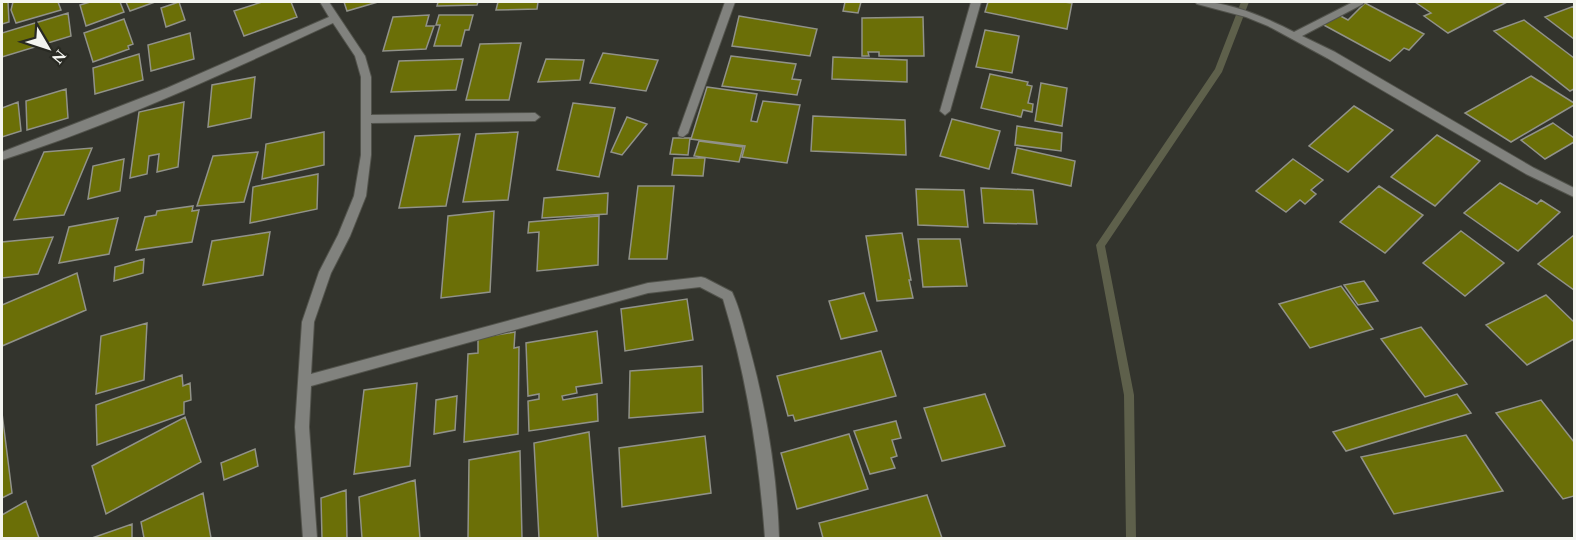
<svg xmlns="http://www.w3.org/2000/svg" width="1576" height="540" viewBox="0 0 1576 540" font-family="Spectral,serif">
  <rect width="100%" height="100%" fill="#33342d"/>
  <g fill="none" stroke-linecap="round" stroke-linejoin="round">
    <path fill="#5e604b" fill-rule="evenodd" d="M1241,2H1249L1222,72L1105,246L1134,395L1136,538H1126L1124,395L1096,245L1215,69Z"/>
  </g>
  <path fill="#6b6f07" stroke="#919289" stroke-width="1.5" d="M2,2H8L9,22L2,24Z
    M13,2H58L61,10L16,23L11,10Z
    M90,2H120L124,12L86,26L80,5Z
    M126,2H155L130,11Z
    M179,2L185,20L166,27L161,8Z
    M262,2H291L297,17L244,36L234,11Z
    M344,2H378L347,11Z
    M438,2H478L477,5L437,6Z
    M498,2H538L537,9L496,10Z
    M845,2H861L858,13L843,11Z
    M988,2H1064L1072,3L1067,29L985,12Z
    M1415,2H1507L1448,33L1424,16L1431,13Z
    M1365,3L1424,34L1409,50L1404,48L1390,61L1322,24L1335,13L1348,20Z
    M1574,6V39L1545,17Z
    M68,13L71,36L2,57V33Z
    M429,15L426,26H434L426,49L383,51L393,17Z
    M439,15H473L469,30H465L461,46H434L440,25H436Z
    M739,16L817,29L810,56L732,46Z
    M923,17L924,56H879V52H868L869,56H862V18Z
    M124,19L133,44L128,46L129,49L93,62L84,33Z
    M1524,20L1574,58V89L1570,91L1494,31Z
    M985,30L1019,36L1012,73L976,67Z
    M190,33L194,59L151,71L148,45Z
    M521,43L509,100H466L480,44Z
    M603,53L658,60L646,91L590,83Z
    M139,54L143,80L95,94L93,68Z
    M731,56L796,64L792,79L801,80L797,95L722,86Z
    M833,57L907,60V82L832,79Z
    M463,59L456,90L391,92L399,61Z
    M546,59L584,60L580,80L538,82Z
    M990,74L1028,82L1027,85L1032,86L1028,103L1033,104L1032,112L1023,110L1021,117L981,108Z
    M1531,76L1574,103V105L1511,142L1465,113Z
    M255,77L251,118L208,127L212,85Z
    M1041,83L1067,88L1062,126L1035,121Z
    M707,87L757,94L751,121L757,122L763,101L800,105L787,163L742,157L745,146L691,139Z
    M66,89L68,118L27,130L26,101Z
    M18,102L21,131L2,137V108Z
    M184,102L178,167L157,172L159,154L149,156L147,174L130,178L139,112Z
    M573,103L615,108L599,177L557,170Z
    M1354,106L1393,130L1348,172L1309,146Z
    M813,116L905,120L906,155L811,151Z
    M627,117L647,124L622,155L611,152Z
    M952,119L1000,131L989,169L940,156Z
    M1553,123L1574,138V142L1545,159L1521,140Z
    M1017,126L1062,133L1061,151L1015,145Z
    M324,132V165L262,179L266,144Z
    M518,132L508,200L463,202L476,134Z
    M460,134L446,206L399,208L415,136Z
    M1437,135L1480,161L1435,206L1391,177Z
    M673,138H690L688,155L670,154Z
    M699,141L743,147L739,162L694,156Z
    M92,148L64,215L14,220L44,152Z
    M1017,148L1075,161L1071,186L1012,173Z
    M258,152L244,202L197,206L213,156Z
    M674,158H705L703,176L672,175Z
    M124,159L120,191L88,199L93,166Z
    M1293,159L1323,180L1311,190L1316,194L1305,204L1300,200L1286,212L1256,191Z
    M318,174L317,209L250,223L253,187Z
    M1500,183L1537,204L1541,200L1560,212L1518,251L1464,213Z
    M638,186H674L667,259H629Z
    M1379,186L1423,215L1385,253L1340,222Z
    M981,188L1033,190L1037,224L984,223Z
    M916,189L964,190L968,227L918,225Z
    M608,193L607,214L542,218L544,198Z
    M193,206L192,211L199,210L192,242L136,250L145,217L156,215L157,211Z
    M494,211L490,292L441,298L448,216Z
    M599,216L598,265L537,271L539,232L528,233L529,222Z
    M118,218L109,254L59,263L69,227Z
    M1461,231L1504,263L1465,296L1423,263Z
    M270,232L263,275L203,285L212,241Z
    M902,233L911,280H909L913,298L877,301L866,236Z
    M1574,235V290L1538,264Z
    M53,237L38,274L2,278V242Z
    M918,239H960L967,286L923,287Z
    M144,259L143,273L114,281L115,267Z
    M77,273L86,310L2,346V305Z
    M1364,281L1378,301L1358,305L1344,285Z
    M1341,286L1373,329L1310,348L1279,304Z
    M864,293L877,331L841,339L829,301Z
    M1546,295L1574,322V339L1527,365L1486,325Z
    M687,299L693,340L625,351L621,309Z
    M147,323L144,380L96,394L101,336Z
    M1421,327L1467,384L1425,397L1381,339Z
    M597,331L602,383L576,387L577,393L562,396L563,400L597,394L598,421L529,431L528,401L539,399V394L528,396L526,343Z
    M515,332L514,348L519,347L518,434L464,442L468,354L478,353V338Z
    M881,351L896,396L795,421L793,415L788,416L777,376Z
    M702,366L703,412L629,418L630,371Z
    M182,375L183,386L190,383L191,400L184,402V414L97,445L96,405Z
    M417,383L410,466L354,474L364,390Z
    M985,394L1005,446L942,461L924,408Z
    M1457,394L1471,413L1346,451L1333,432Z
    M457,396L455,430L434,434L436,400Z
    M1541,400L1574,442V496L1563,499L1496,413Z
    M2,413L12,493L2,498Z
    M185,417L201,462L106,514L92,466Z
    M896,421L901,438L892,440L897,456L891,458L895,468L870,474L854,431Z
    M589,432L598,538H539L534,443Z
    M849,434L868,489L797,509L781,453Z
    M1466,435L1503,491L1394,514L1361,457Z
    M705,436L711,493L622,507L619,448Z
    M255,449L258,466L224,480L221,463Z
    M520,451L522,538H468L469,460Z
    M415,480L420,538H362L359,497Z
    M346,490L347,538H322L321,498Z
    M203,493L211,538H144L141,522Z
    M927,495L942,538H823L819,523Z
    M26,501L39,538H2V515Z
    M132,524V538H92Z"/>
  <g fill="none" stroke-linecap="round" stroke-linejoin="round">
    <defs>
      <path id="street" d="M320,2H329L365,56L371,77V115L535,113L540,117L535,121L371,123V155L366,196L350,236L331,273L314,322L311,374L648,283L701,277L705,278L732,292C740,309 744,328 749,346C766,408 777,474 779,538H765C759,457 747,377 723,299L700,287L648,293L311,386L309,427L317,538H303L295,427L302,322L319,272L338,235L354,196L361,155V77L355,56L333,23C225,73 115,124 2,160V152L167,88L329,17Z
        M725,2H735L688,133L683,137L679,136L678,133Z
        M971,2H981L950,111L945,115L940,111Z
        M1195,2C1226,0 1267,18 1294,32L1353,2H1364L1363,4L1302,36L1335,52L1534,168L1574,188V197L1526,174L1327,58L1268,26L1246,17L1197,4Z"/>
    </defs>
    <use href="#street" stroke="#52534c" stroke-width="2"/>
    <use href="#street" fill="#81827e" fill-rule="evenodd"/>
  </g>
  <rect width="1576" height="540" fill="none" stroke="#f4f5f0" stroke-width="6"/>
  <g transform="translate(48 48) rotate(129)" stroke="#292a23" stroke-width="4.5" paint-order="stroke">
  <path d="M0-4.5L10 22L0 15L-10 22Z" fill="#f4f5f0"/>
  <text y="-9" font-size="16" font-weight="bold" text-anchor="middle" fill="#f4f5f0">N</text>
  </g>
</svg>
